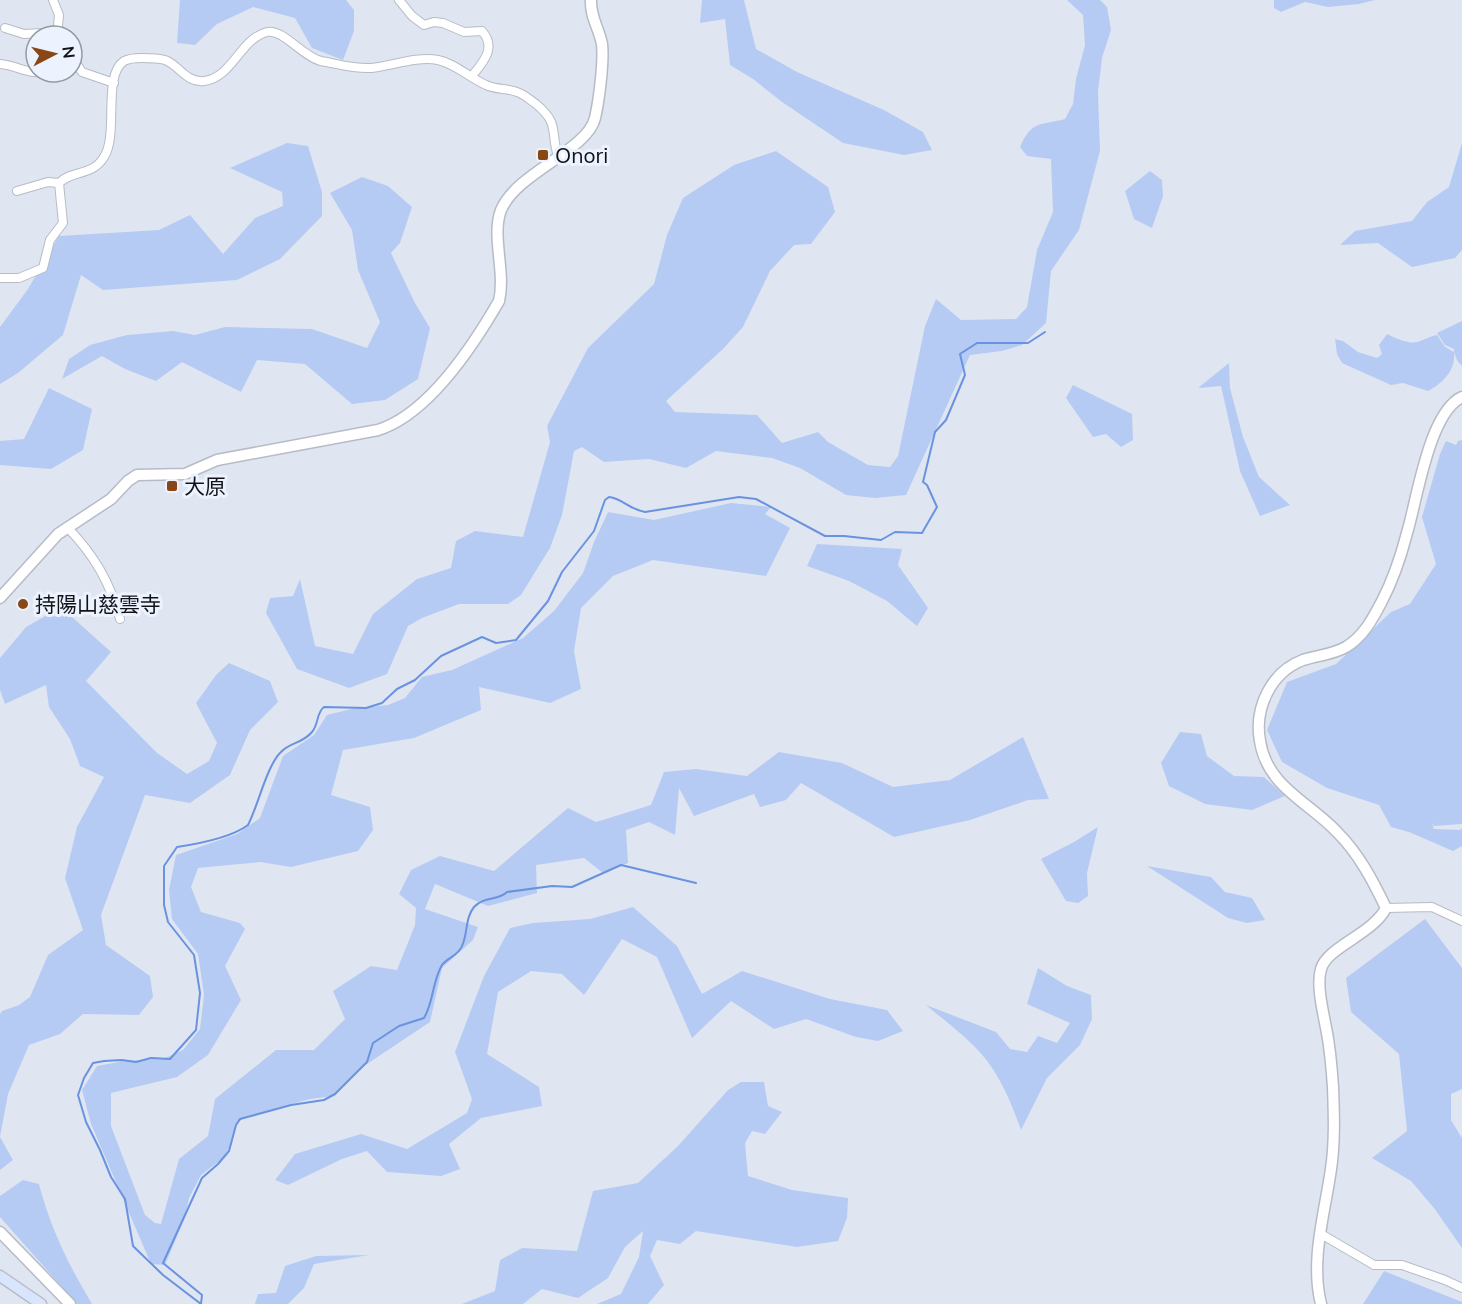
<svg xmlns="http://www.w3.org/2000/svg" width="1462" height="1304" viewBox="0 0 1462 1304" font-family="Mulish,'Noto Sans JP',sans-serif">
  <rect width="100%" height="100%" fill="#e0e6f1"/>
  <path fill="#b6cbf3" d="M180,0H346L354,10V31L343,60L312,48L295,18L253,7L217,24L195,45L177,43Z
    M702,0H744L756,49L797,72L884,110L923,132L932,150L904,155L843,143L782,102L753,79L730,65L725,19L700,23Z
    M1067,0H1100L1107,7L1111,30L1102,58L1098,92L1100,151L1079,230L1051,271L1046,323L1022,345L1002,351L970,355L906,495L875,498L846,495L800,468L772,458L716,451L686,468L649,459L604,462L582,447L574,451L562,515L550,548L521,595L508,604H459L422,618L408,626L387,674L349,688L297,669L266,613L270,598L293,596L300,579L315,646L353,654L373,614L417,579L451,568L456,541L475,531L523,537L550,442L547,426L588,348L654,284L667,235L683,198L734,165L776,151L828,187L835,212L811,244L794,245L770,271L743,327L723,349L666,401L675,412L757,415L782,443L818,432L828,442L868,465L890,467L898,456L925,326L936,299L961,320L1016,319L1027,307L1037,250L1053,212L1051,159L1027,156L1020,147C1032,120 1039,126 1065,119L1073,104L1076,79L1085,45L1083,15Z
    M1274,0H1375L1359,4L1328,7L1305,2L1281,12L1274,8Z
    M287,143L308,146L322,192V216L280,259L237,280L103,290L81,275L63,335L18,373L0,384V327L28,289L59,236L159,230L190,215L223,254L255,218L283,206L282,192L230,168Z
    M1462,143V250L1455,258L1412,267L1378,243L1340,245L1355,231L1412,221L1427,202L1449,187Z
    M1150,171L1162,180L1163,196L1152,228L1134,219L1125,191Z
    M362,177L388,186L412,207L400,243L391,253L415,303L430,328L418,379L385,400L352,404L305,364L257,360L241,392L182,362L156,381L125,369L102,356L62,379L69,359L90,345L127,335L173,331L195,335L225,327L312,329L367,348L380,322L358,270L352,230L330,193Z
    M1462,321V366L1457,360L1454,352C1456,370 1443,383 1428,391L1403,383L1391,385L1342,363L1337,354L1335,339L1343,341L1358,352L1377,358L1382,354L1379,345L1387,334C1395,338 1408,344 1417,342C1424,340 1430,336 1437,335L1445,347L1454,352V349L1445,345L1437,333Z
    M1229,363L1230,388L1243,437L1259,477L1290,505L1260,516L1240,471L1221,386L1198,388Z
    M1073,385L1132,414L1133,440L1121,447L1106,434L1093,437L1066,398Z
    M49,388L92,409L83,450L51,469L0,465V441L24,439Z
    M1462,440V824L1434,826L1432,823L1434,829L1460,830L1462,828V846L1453,851L1409,832L1391,827L1379,805L1327,788L1282,762L1267,730L1287,682L1336,664L1391,612L1410,604L1436,564L1422,517L1440,454L1446,441L1456,445L1458,441Z
    M731,503L771,507L765,514L790,528L766,576L653,560L613,576L581,608L574,651L581,689L550,703L479,687L481,710L414,738L343,750L331,795L370,807L373,830L358,851L291,867L260,862L198,868L191,887L201,912L240,923L245,929L225,966L241,1000L208,1055L177,1077L111,1093V1126L145,1215L155,1223L161,1224L179,1159L208,1136L215,1099L276,1050H314L345,1019L333,991L371,966L397,970L415,925L416,908L399,894L411,870L440,856L494,871L568,808L596,822L651,805L664,772L696,769L747,776L779,752L842,763L893,787L950,780L1023,737L1049,799L1028,800L970,820L894,837L801,783L786,800L760,807L754,794L694,816L679,788L675,835L649,822L626,830L628,863L603,873L584,858L536,865L537,893L488,906L435,884L425,909L478,927L473,940L442,968L430,1022L361,1068L334,1096L310,1099L244,1117L235,1127L229,1148L222,1159L201,1175L189,1198L185,1217L165,1265L151,1264L91,1124L82,1090L97,1066L124,1061L163,1059L183,1050L200,1029L204,995L198,954L172,919L169,890L176,855L237,834L260,818L283,756L314,735L327,715L351,709L388,705L405,698L422,677L452,670L523,638L554,611L583,573L594,542L608,512L654,520Z
    M817,544L902,549L898,565L928,608L917,626L887,601L849,581L807,566Z
    M61,607L111,652L86,681L157,753L187,774L209,761L217,743L196,703L216,675L229,663L270,681L278,702L250,730L230,775L190,803L145,795L101,915L106,945L150,976L153,997L139,1015L83,1014L60,1034L29,1045L8,1094L0,1137L13,1160L0,1170V1014L2,1011L19,1005L30,997L48,955L83,930L65,878L77,827L104,777L80,766L70,739L49,707L46,685L5,704L0,690V658L26,627Z
    M1180,732L1201,734L1207,756L1234,776L1264,777L1285,796L1252,810L1205,804L1169,786L1161,763Z
    M1098,827L1087,873L1088,896L1078,903L1066,901L1041,859L1074,842Z
    M1147,866L1211,877L1225,892L1252,898L1265,920L1247,923L1228,918Z
    M633,907L677,946L702,994L742,971L830,999L887,1010L903,1031L878,1041L856,1037L806,1019L774,1029L731,1001L692,1038L657,957L622,939L584,995L562,974L531,971L498,992L487,1054L539,1087L542,1106L481,1118L449,1144L460,1169L441,1176L387,1172L367,1151L342,1159L288,1185L275,1180L295,1154L361,1134L407,1149L467,1113L472,1099L455,1052L484,976L510,928L533,923L590,919Z
    M1425,919L1462,968V1089L1451,1094V1120L1462,1138V1248L1434,1208L1411,1181L1372,1158L1407,1131L1399,1054L1351,1012L1346,978Z
    M1038,968L1067,986L1091,995L1092,1019L1080,1045L1047,1078L1021,1130C1010,1099 997,1068 973,1045C958,1030 941,1018 926,1005L996,1032L1010,1049L1027,1052L1038,1036L1057,1043L1070,1023L1027,1004Z
    M741,1082H764L768,1106L782,1112L765,1134L752,1131L745,1143L748,1176L792,1190L848,1198L847,1218L838,1241L797,1247L696,1231L680,1244L657,1240L650,1256L664,1285L648,1304H597L621,1294L639,1257L643,1231L625,1247L608,1278L578,1298L542,1289L523,1304H462L495,1291L500,1260L522,1248L577,1251L593,1191L638,1183L678,1146L728,1090Z
    M23,1180L39,1184C50,1227 69,1266 92,1304H77L0,1217V1196Z
    M369,1255L314,1264L304,1288L288,1304H255L258,1294L276,1293L285,1266L316,1256Z
    M1384,1271L1462,1302V1304H1363Z"/>
  <g fill="none" stroke-linecap="round" stroke-linejoin="round">
    <path stroke="#6992e1" stroke-width="2" d="M201,1304L163,1275L133,1246L125,1199L111,1177L100,1150L86,1122L78,1095L84,1078L93,1063L104,1061L122,1060L136,1062L151,1058L170,1059L196,1030L200,993L194,955L168,922L164,905V866L177,847C197,844 232,837 248,825C258,806 267,765 281,752C290,742 302,744 312,732C319,724 316,713 324,707L366,708L382,703L397,689L415,680L441,656L482,637L496,643L516,640L548,601L562,572L594,531L605,500L609,497C624,499 628,509 645,512L739,497L756,499L825,536H844L881,540L895,532L922,533L937,507L927,485L923,482L935,432L946,420L965,375L960,354L977,343H1028L1045,332
      M201,1304L202,1295L163,1263L202,1178L218,1164L229,1151L236,1125L240,1119L291,1105L324,1100L335,1094L367,1062L373,1043L399,1026L424,1018C434,1001 432,982 442,965C448,957 458,956 462,946C468,933 465,918 474,907C484,896 498,901 507,892L552,886L572,887L621,865L696,883"/>
    <defs>
      <path id="minor" d="M53,0L59,15L57,36
        M399,0L412,16L424,25L434,22L443,23L464,32L482,31C497,48 483,62 472,76
        M5,28L24,34L43,33L55,36
        M72,57L82,72L114,83
        M0,64C15,65 28,74 40,72
        M17,191L48,182L59,183
        M0,278H19L43,268L50,240L63,223L59,183C73,169 92,177 104,157C119,134 102,76 124,61C130,58 136,58 142,58C149,58 158,58 165,60C179,65 186,83 204,81C232,78 240,39 267,32C282,28 303,57 321,61C338,64 354,69 371,68C392,66 416,56 438,60C457,64 469,78 486,85C496,90 507,88 517,92C524,94 530,100 536,104C560,124 550,131 558,156
        M67,527C94,555 110,582 120,619
        M1386,908L1432,907L1462,921
        M1321,1234L1374,1265H1402L1445,1280L1462,1288"/>
      <path id="tertiary" d="M0,598L58,534L111,499L128,481L137,475L185,474L217,460L378,430C429,414 473,346 499,301C506,272 491,236 501,210C517,172 587,151 595,118C599,101 604,61 602,44C599,29 590,16 591,0
        M0,1232L70,1304
        M1321,1304C1310,1260 1325,1212 1331,1169C1335,1142 1334,1114 1333,1087C1332,1073 1331,1059 1329,1046C1327,1025 1315,989 1321,969C1327,947 1373,934 1386,908C1373,881 1359,854 1337,832C1309,802 1267,787 1260,741C1254,708 1271,672 1303,660C1318,655 1332,655 1346,647C1364,636 1373,618 1382,601C1393,580 1401,556 1407,533C1417,500 1429,412 1462,397"/>
      <path id="secondary" d="M0,1276L41,1304"/>
    </defs>
    <use href="#minor" stroke="#b6bbc6" stroke-width="10"/>
    <use href="#tertiary" stroke="#b6bbc6" stroke-width="13"/>
    <use href="#secondary" stroke="#b6bbc6" stroke-width="13"/>
    <use href="#minor" stroke="#fff" stroke-width="8"/>
    <use href="#tertiary" stroke="#fff" stroke-width="10"/>
    <use href="#secondary" stroke="#d9e5fd" stroke-width="10"/>
  </g>
  <g fill="#894715" stroke="#edf3fe" stroke-width="2">
    <rect x="537" y="149" width="12" height="12" rx="3"/>
    <rect x="166" y="480" width="12" height="12" rx="3"/>
    <circle cx="23" cy="604" r="6"/>
  </g>
  <g text-anchor="middle" dominant-baseline="central" stroke-width="6" stroke-linejoin="round" paint-order="stroke">
    <g font-size="21" fill="#111317" stroke="#edf3fe" text-anchor="start">
      <text x="555" y="155">Onori</text>
      <text x="184" y="486">大原</text>
      <text x="35" y="604">持陽山慈雲寺</text>
    </g>
  </g>
  <g transform="translate(54 54) rotate(83)"><circle r="28" fill="#edf3fe" stroke="#9599a2" stroke-width="1.5"/>
  <path d="M0-4.5L10 22L0 15L-10 22Z" fill="#894715"/>
  <text y="-9" font-size="16" font-weight="bold" text-anchor="middle" fill="#111317">N</text>
  </g>
</svg>
